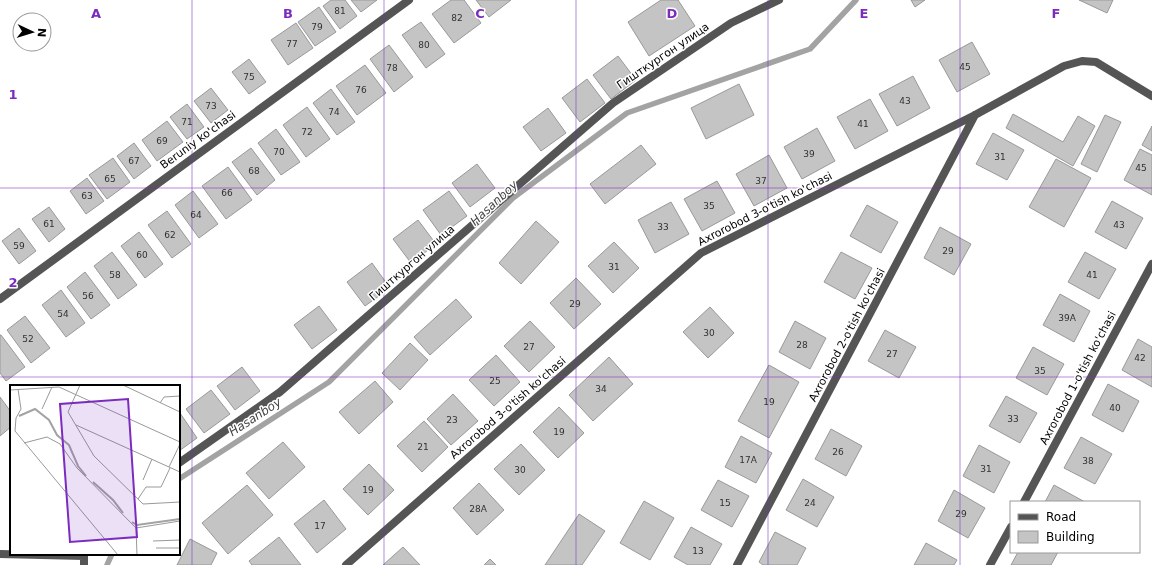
<svg xmlns="http://www.w3.org/2000/svg" width="1152" height="565" viewBox="0 0 1152 565" font-family="'DejaVu Sans',sans-serif">
  <rect width="100%" height="100%" fill="#fff"/>
  <g fill="none" stroke-linecap="round" stroke-linejoin="round">
    <path stroke="#a3a3a3" stroke-width="5.5" d="M179,479L329,382L513,198L627,113L810,49L856,0
      M107,565L112,554"/>
  </g>
  <path fill="#c4c4c4" stroke="#999" d="M331,0H345L357,16L340,29L323,6Z
    M351,0H377L361,12Z
    M451,0H464L481,23L454,43L432,14Z
    M476,0H511L489,17Z
    M661,0H678L695,26L649,56L628,22Z
    M911,0H925L915,7Z
    M1079,0H1113L1107,13Z
    M319,7L336,32L315,46L298,22Z
    M421,22L445,54L426,68L402,35Z
    M296,23L313,48L288,65L271,40Z
    M972,42L990,74L957,92L939,60Z
    M389,45L413,77L394,92L370,59Z
    M618,56L636,80L611,99L593,75Z
    M249,59L266,82L249,94L232,72Z
    M365,65L386,93L357,115L336,86Z
    M913,76L930,108L897,126L879,94Z
    M587,79L605,103L580,122L562,98Z
    M739,84L754,115L706,139L691,108Z
    M211,88L228,110L211,123L194,101Z
    M331,89L355,122L337,135L313,103Z
    M870,99L888,131L855,149L837,117Z
    M187,104L204,127L187,139L170,117Z
    M307,107L330,139L306,157L283,125Z
    M548,108L566,133L541,151L523,127Z
    M1013,114L1063,142L1078,116L1095,126L1073,166L1006,128Z
    M1105,115L1121,122L1097,172L1081,164Z
    M167,121L183,142L157,161L142,140Z
    M1152,126V151L1142,145Z
    M817,128L835,161L802,179L784,147Z
    M276,129L300,162L281,175L258,143Z
    M993,133L1024,150L1007,180L976,164Z
    M134,143L151,166L134,179L117,156Z
    M641,145L656,164L605,204L590,184Z
    M251,148L275,180L257,195L232,162Z
    M1140,149L1152,155V195L1124,180Z
    M769,155L787,188L754,206L736,174Z
    M113,158L130,182L107,199L89,175Z
    M1056,159L1091,178L1064,227L1029,207Z
    M477,164L495,188L470,207L452,183Z
    M228,167L252,200L226,219L202,186Z
    M87,178L104,201L86,214L70,191Z
    M717,181L735,213L702,231L684,199Z
    M193,191L218,224L199,238L175,205Z
    M449,191L467,216L441,235L423,210Z
    M1112,201L1143,218L1126,249L1095,232Z
    M671,202L689,234L655,253L638,220Z
    M867,205L898,222L881,253L850,236Z
    M49,207L65,229L49,242L32,219Z
    M167,211L191,244L172,258L148,225Z
    M418,220L436,244L411,263L393,239Z
    M536,221L559,242L521,284L499,263Z
    M940,227L971,244L954,275L924,258Z
    M19,228L36,251L19,264L2,241Z
    M139,232L163,264L145,278L121,246Z
    M614,242L639,268L613,293L588,266Z
    M112,252L137,285L118,299L94,266Z
    M841,252L872,268L855,299L824,282Z
    M1085,252L1116,269L1099,299L1068,282Z
    M372,263L390,288L365,306L347,282Z
    M85,272L110,305L91,319L67,287Z
    M576,278L601,304L574,329L550,303Z
    M61,290L85,323L66,337L42,305Z
    M1060,294L1090,311L1074,342L1043,325Z
    M456,299L472,317L430,355L414,337Z
    M319,306L337,330L312,349L294,325Z
    M710,307L734,333L708,358L683,332Z
    M25,316L50,348L31,363L7,330Z
    M530,321L555,347L529,372L504,346Z
    M795,321L826,338L810,369L779,352Z
    M885,330L916,347L899,378L868,361Z
    M0,335H1L25,367L6,381L0,373Z
    M1138,339L1152,347V387L1122,370Z
    M410,343L428,360L400,390L382,373Z
    M1033,347L1064,364L1047,395L1016,378Z
    M496,355L520,382L494,406L469,380Z
    M609,357L633,384L593,421L569,395Z
    M769,365L799,382L769,438L738,421Z
    M242,367L260,391L235,410L217,386Z
    M375,381L393,402L359,434L339,412Z
    M1108,384L1139,401L1123,432L1092,415Z
    M211,390L230,414L204,433L186,409Z
    M453,394L478,421L451,445L427,419Z
    M1006,396L1037,413L1020,443L989,426Z
    M0,397L11,412V427L0,436Z
    M559,407L584,433L558,458L533,432Z
    M180,413L197,438L179,451V414Z
    M424,421L448,447L422,472L397,446Z
    M831,429L862,446L846,476L815,459Z
    M741,436L772,453L756,483L725,467Z
    M1081,437L1112,454L1095,484L1064,468Z
    M283,442L305,467L269,499L246,473Z
    M521,444L545,470L519,495L494,469Z
    M979,445L1010,462L994,493L963,476Z
    M369,464L394,490L368,515L343,489Z
    M803,479L834,497L817,527L786,510Z
    M718,480L749,496L732,527L701,510Z
    M479,483L504,510L477,535L453,508Z
    M247,485L273,515L228,554L202,523Z
    M1054,485L1085,502H1045Z
    M954,490L985,508L968,538L938,521Z
    M324,500L346,529L317,553L294,524Z
    M644,501L674,518L650,560L620,543Z
    M579,514L605,531L582,565H545Z
    M691,527L722,544L710,565H688L674,557Z
    M775,532L806,548L797,565H763L759,562Z
    M279,537L301,565H252L249,561Z
    M190,539L217,553L211,565H177Z
    M926,543L957,560L954,565H914Z
    M403,547L420,565H383Z
    M1018,552H1058L1051,565H1011Z
    M490,559L496,565H484Z"/>
  <g fill="none" stroke-linecap="round" stroke-linejoin="round">
    <path stroke="#555" stroke-width="8" d="M0,299L409,0
      M179,463L280,392L613,103L731,23L779,0
      M1024,502L1152,264
      M0,554L84,556
      M84,556V565
      M346,565L701,253L975,115L1064,66L1082,61L1096,62L1152,96
      M737,565L975,115
      M990,565L1011,527"/>
  </g>
  <path fill="none" stroke="#7b2cbf" stroke-width="1" stroke-opacity="0.55" d="M192,0V565M384,0V565M576,0V565M768,0V565M960,0V565M0,188H1152M0,377H1152"/>
  <g text-anchor="middle" dominant-baseline="central" stroke-width="3" stroke-linejoin="round" paint-order="stroke">
    <g font-size="9" fill="#313131">
      <text x="340" y="11">81</text>
      <text x="457" y="18">82</text>
      <text x="317" y="27">79</text>
      <text x="292" y="44">77</text>
      <text x="424" y="45">80</text>
      <text x="965" y="67">45</text>
      <text x="392" y="68">78</text>
      <text x="249" y="77">75</text>
      <text x="361" y="90">76</text>
      <text x="905" y="101">43</text>
      <text x="211" y="106">73</text>
      <text x="334" y="112">74</text>
      <text x="187" y="122">71</text>
      <text x="863" y="124">41</text>
      <text x="307" y="132">72</text>
      <text x="162" y="141">69</text>
      <text x="279" y="152">70</text>
      <text x="809" y="154">39</text>
      <text x="1000" y="157">31</text>
      <text x="134" y="161">67</text>
      <text x="1141" y="168">45</text>
      <text x="254" y="171">68</text>
      <text x="110" y="179">65</text>
      <text x="761" y="181">37</text>
      <text x="227" y="193">66</text>
      <text x="87" y="196">63</text>
      <text x="709" y="206">35</text>
      <text x="196" y="215">64</text>
      <text x="49" y="224">61</text>
      <text x="1119" y="225">43</text>
      <text x="663" y="227">33</text>
      <text x="170" y="235">62</text>
      <text x="19" y="246">59</text>
      <text x="948" y="251">29</text>
      <text x="142" y="255">60</text>
      <text x="614" y="267">31</text>
      <text x="115" y="275">58</text>
      <text x="1092" y="275">41</text>
      <text x="88" y="296">56</text>
      <text x="575" y="304">29</text>
      <text x="63" y="314">54</text>
      <text x="1067" y="318">39A</text>
      <text x="709" y="333">30</text>
      <text x="28" y="339">52</text>
      <text x="802" y="345">28</text>
      <text x="529" y="347">27</text>
      <text x="892" y="354">27</text>
      <text x="1140" y="358">42</text>
      <text x="1040" y="371">35</text>
      <text x="495" y="381">25</text>
      <text x="601" y="389">34</text>
      <text x="769" y="402">19</text>
      <text x="1115" y="408">40</text>
      <text x="1013" y="419">33</text>
      <text x="452" y="420">23</text>
      <text x="559" y="432">19</text>
      <text x="423" y="447">21</text>
      <text x="838" y="452">26</text>
      <text x="748" y="460">17A</text>
      <text x="1088" y="461">38</text>
      <text x="986" y="469">31</text>
      <text x="520" y="470">30</text>
      <text x="368" y="490">19</text>
      <text x="725" y="503">15</text>
      <text x="810" y="503">24</text>
      <text x="478" y="509">28A</text>
      <text x="961" y="514">29</text>
      <text x="320" y="526">17</text>
      <text x="698" y="551">13</text>
    </g>
    <g font-size="11" fill="#000" stroke="#fff">
      <text transform="translate(663 56) rotate(-34)">Гишткургон улица</text>
      <text transform="translate(198 140) rotate(-36)">Beruniy ko'chasi</text>
      <text transform="translate(765 209) rotate(-27)">Axrorobod 3-o'tish ko'chasi</text>
      <text transform="translate(412 263) rotate(-41)">Гишткургон улица</text>
      <text transform="translate(847 335) rotate(-62)">Axrorobod 2-o'tish ko'chasi</text>
      <text transform="translate(1078 378) rotate(-62)">Axrorobod 1-o'tish ko'chasi</text>
      <text transform="translate(508 408) rotate(-41)">Axrorobod 3-o'tish ko'chasi</text>
    </g>
    <g font-size="12" font-style="italic" fill="#444" stroke="#fff">
      <text transform="translate(494 203) rotate(-43)">Hasanboy</text>
      <text transform="translate(255 417) rotate(-33)">Hasanboy</text>
    </g>
  </g>
  <g transform="translate(10 385)">
    <rect width="170" height="170" fill="#fff"/>
    <path fill="none" stroke="#a3a3a3" stroke-width="2" d="M9,31L25,24L39,35L47,50L59,60L68,81L76,91M83,97L103,115L113,128M122,137L127,140L170,134"/>
    <path fill="none" stroke="#999" stroke-width="1" d="M70,0L58,27L84,71L133,119L170,117M113,0L170,27M8,4L11,24L6,33L5,46L108,170M0,5L49,2L170,57M150,18L154,12L170,11M32,24L42,2M66,40L170,87M14,58L37,52L50,59L67,83L126,143M159,82L170,59M133,95L142,74M128,114L136,102H151L160,83M126,143L170,136M126,143L127,170M143,156L170,155M146,163H170"/>
    <path fill="#7b2cbf" fill-opacity="0.15" stroke="#7b2cbf" stroke-width="2" d="M118,14L127,152L60,157L50,19Z"/>
    <rect width="170" height="170" fill="none" stroke="#000" stroke-width="2"/>
  </g>
  <g font-size="13" text-anchor="middle" font-weight="bold" fill="#7b2cbf" stroke="#fff" stroke-width="3" stroke-linejoin="round" paint-order="stroke">
    <text x="96" y="18">A</text>
    <text x="288" y="18">B</text>
    <text x="480" y="18">C</text>
    <text x="672" y="18">D</text>
    <text x="864" y="18">E</text>
    <text x="1056" y="18">F</text>
    <text x="13" y="99">1</text>
    <text x="13" y="287">2</text>
  </g>
  <rect x="1010" y="501" width="130" height="52" fill="#ffffff" stroke="#999999"/>
  <rect x="1018" y="514" width="20" height="6" fill="#555555" stroke="#999999"/>
  <text x="1046" y="521" font-size="12" fill="#000000">Road</text>
  <rect x="1018" y="531" width="20" height="12" fill="#c4c4c4" stroke="#999999"/>
  <text x="1046" y="541" font-size="12" fill="#000000">Building</text>
  <g transform="translate(32 32) rotate(94)"><circle r="19" fill="#ffffff" stroke="#999999"/>
  <path d="M0-3L7 15L0 10L-7 15Z" fill="#000000"/>
  <text y="-6" font-size="11" font-weight="bold" text-anchor="middle" fill="#000000">N</text>
  </g>
</svg>
